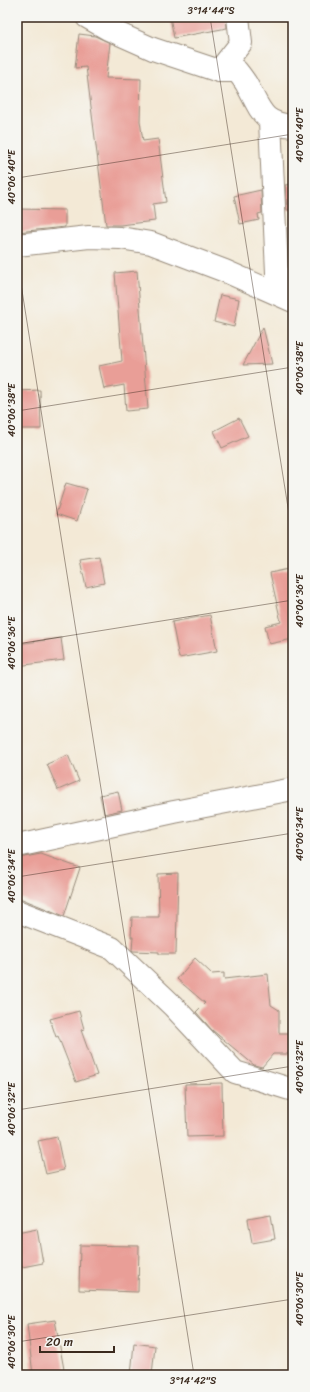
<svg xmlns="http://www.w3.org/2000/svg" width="310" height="1392" viewBox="0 0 310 1392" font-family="Sriracha,sans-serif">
  <rect width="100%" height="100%" fill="#f6f6f2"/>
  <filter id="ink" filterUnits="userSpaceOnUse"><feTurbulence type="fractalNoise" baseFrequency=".025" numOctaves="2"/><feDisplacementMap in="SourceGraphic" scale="8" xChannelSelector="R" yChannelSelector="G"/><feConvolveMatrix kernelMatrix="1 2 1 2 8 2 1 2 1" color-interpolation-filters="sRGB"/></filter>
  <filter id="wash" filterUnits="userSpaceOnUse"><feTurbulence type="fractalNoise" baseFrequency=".012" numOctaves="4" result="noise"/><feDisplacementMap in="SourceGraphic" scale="16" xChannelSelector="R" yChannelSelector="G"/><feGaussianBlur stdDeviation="0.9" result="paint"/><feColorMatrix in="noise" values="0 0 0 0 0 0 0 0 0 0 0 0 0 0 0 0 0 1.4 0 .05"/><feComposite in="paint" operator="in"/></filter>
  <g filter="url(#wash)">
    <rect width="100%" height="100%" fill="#f3e9d6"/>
    <g id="blocks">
      <path fill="#e99e97" d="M170,17H226L227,28L174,38Z
        M79,34L95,36L110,43L106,78L141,79L140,121L143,141L158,139L166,202L153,204L155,221L120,225H106L86,67L75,68Z
        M293,184V210H287L285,185Z
        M261,190L262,213L258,214L259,220L240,224L234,196Z
        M17,209L65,210V227L17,232Z
        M137,271L148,409L126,411L124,385L104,389L99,366L122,361L115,273Z
        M220,295L239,299L234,327L214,322Z
        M263,327L272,364L243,365Z
        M40,390L41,429H17V391Z
        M239,418L248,436L222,448L214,431Z
        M66,483L87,489L77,521L56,514Z
        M99,557L104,583L86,587L80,560Z
        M293,568V639L269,644L265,626L281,622L270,573Z
        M210,615L217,651L179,658L172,622Z
        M61,638L64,660L17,666V644Z
        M68,755L79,781L58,790L47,764Z
        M118,791L122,810L104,814L100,795Z
        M41,854L80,868L64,916L22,899H17V864L19,858Z
        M178,873L176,954H159V952L133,951L132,950L133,937H131L132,917H159L158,874Z
        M195,958L212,974L224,973V979L268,974L271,1005L279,1010V1033H293V1054H273L262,1067L254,1065L212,1030L196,1012L205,1003L177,979Z
        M79,1011L84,1029L81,1030L97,1075L76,1082L58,1036L56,1037L50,1019Z
        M222,1083L223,1136L187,1137L185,1084Z
        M57,1137L64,1170L46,1174L38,1141Z
        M271,1215L275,1239L252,1243L248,1219Z
        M37,1229L43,1263L17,1268V1233Z
        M80,1245L139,1246L138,1292L79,1290Z
        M55,1320L65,1375H33L27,1324Z
        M134,1343L155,1346L152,1375H131Z"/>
    </g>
  </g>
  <g filter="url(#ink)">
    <use href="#blocks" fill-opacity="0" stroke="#978a7a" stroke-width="1"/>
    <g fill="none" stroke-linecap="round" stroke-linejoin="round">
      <defs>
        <path id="street" d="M87,17L108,29L153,49L219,71H237C241,76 245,81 248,87C261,111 263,124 293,126
          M219,71L241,43L238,17
          M270,121L278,294
          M17,245L89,237L120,238L151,243L225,271L293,301
          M17,846L174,812L293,789
          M17,911L112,948L173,1006L235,1072L293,1090"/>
      </defs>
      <use href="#street" stroke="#978a7a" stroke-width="24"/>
      <use href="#street" stroke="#fff" stroke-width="22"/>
    </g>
  </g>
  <path fill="none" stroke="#3b2a1e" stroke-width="1" stroke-opacity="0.45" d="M210,17L293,539M17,178L293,134M17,259L194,1375M17,411L293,367M17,644L293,600M17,877L293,833M17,1110L293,1066M17,1342L293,1299"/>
  <rect width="310" height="1392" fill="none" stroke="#f6f6f2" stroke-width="44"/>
  <path d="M40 1346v6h74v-6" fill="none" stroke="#3b2a1e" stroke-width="2"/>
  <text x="46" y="1346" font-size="12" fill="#3b2a1e" stroke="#f6f6f2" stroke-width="3" paint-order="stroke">20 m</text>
  <rect x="22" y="22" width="266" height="1348" fill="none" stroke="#3b2a1e" stroke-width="1.5"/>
  <g font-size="10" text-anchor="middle" fill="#3b2a1e">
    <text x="211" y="14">3°14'44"S</text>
    <text transform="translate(299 135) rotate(-90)" y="4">40°06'40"E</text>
    <text transform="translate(11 177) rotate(-90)" y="4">40°06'40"E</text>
    <text transform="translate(299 368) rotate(-90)" y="4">40°06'38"E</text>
    <text transform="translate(11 410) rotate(-90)" y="4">40°06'38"E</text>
    <text transform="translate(299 601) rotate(-90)" y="4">40°06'36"E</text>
    <text transform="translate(11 643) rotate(-90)" y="4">40°06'36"E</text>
    <text transform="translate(299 834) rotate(-90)" y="4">40°06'34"E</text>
    <text transform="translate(11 876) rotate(-90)" y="4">40°06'34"E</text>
    <text transform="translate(299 1067) rotate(-90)" y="4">40°06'32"E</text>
    <text transform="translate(11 1109) rotate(-90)" y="4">40°06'32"E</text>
    <text transform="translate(299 1299) rotate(-90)" y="4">40°06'30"E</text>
    <text transform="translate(11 1342) rotate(-90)" y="4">40°06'30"E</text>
    <text x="193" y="1384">3°14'42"S</text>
  </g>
</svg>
